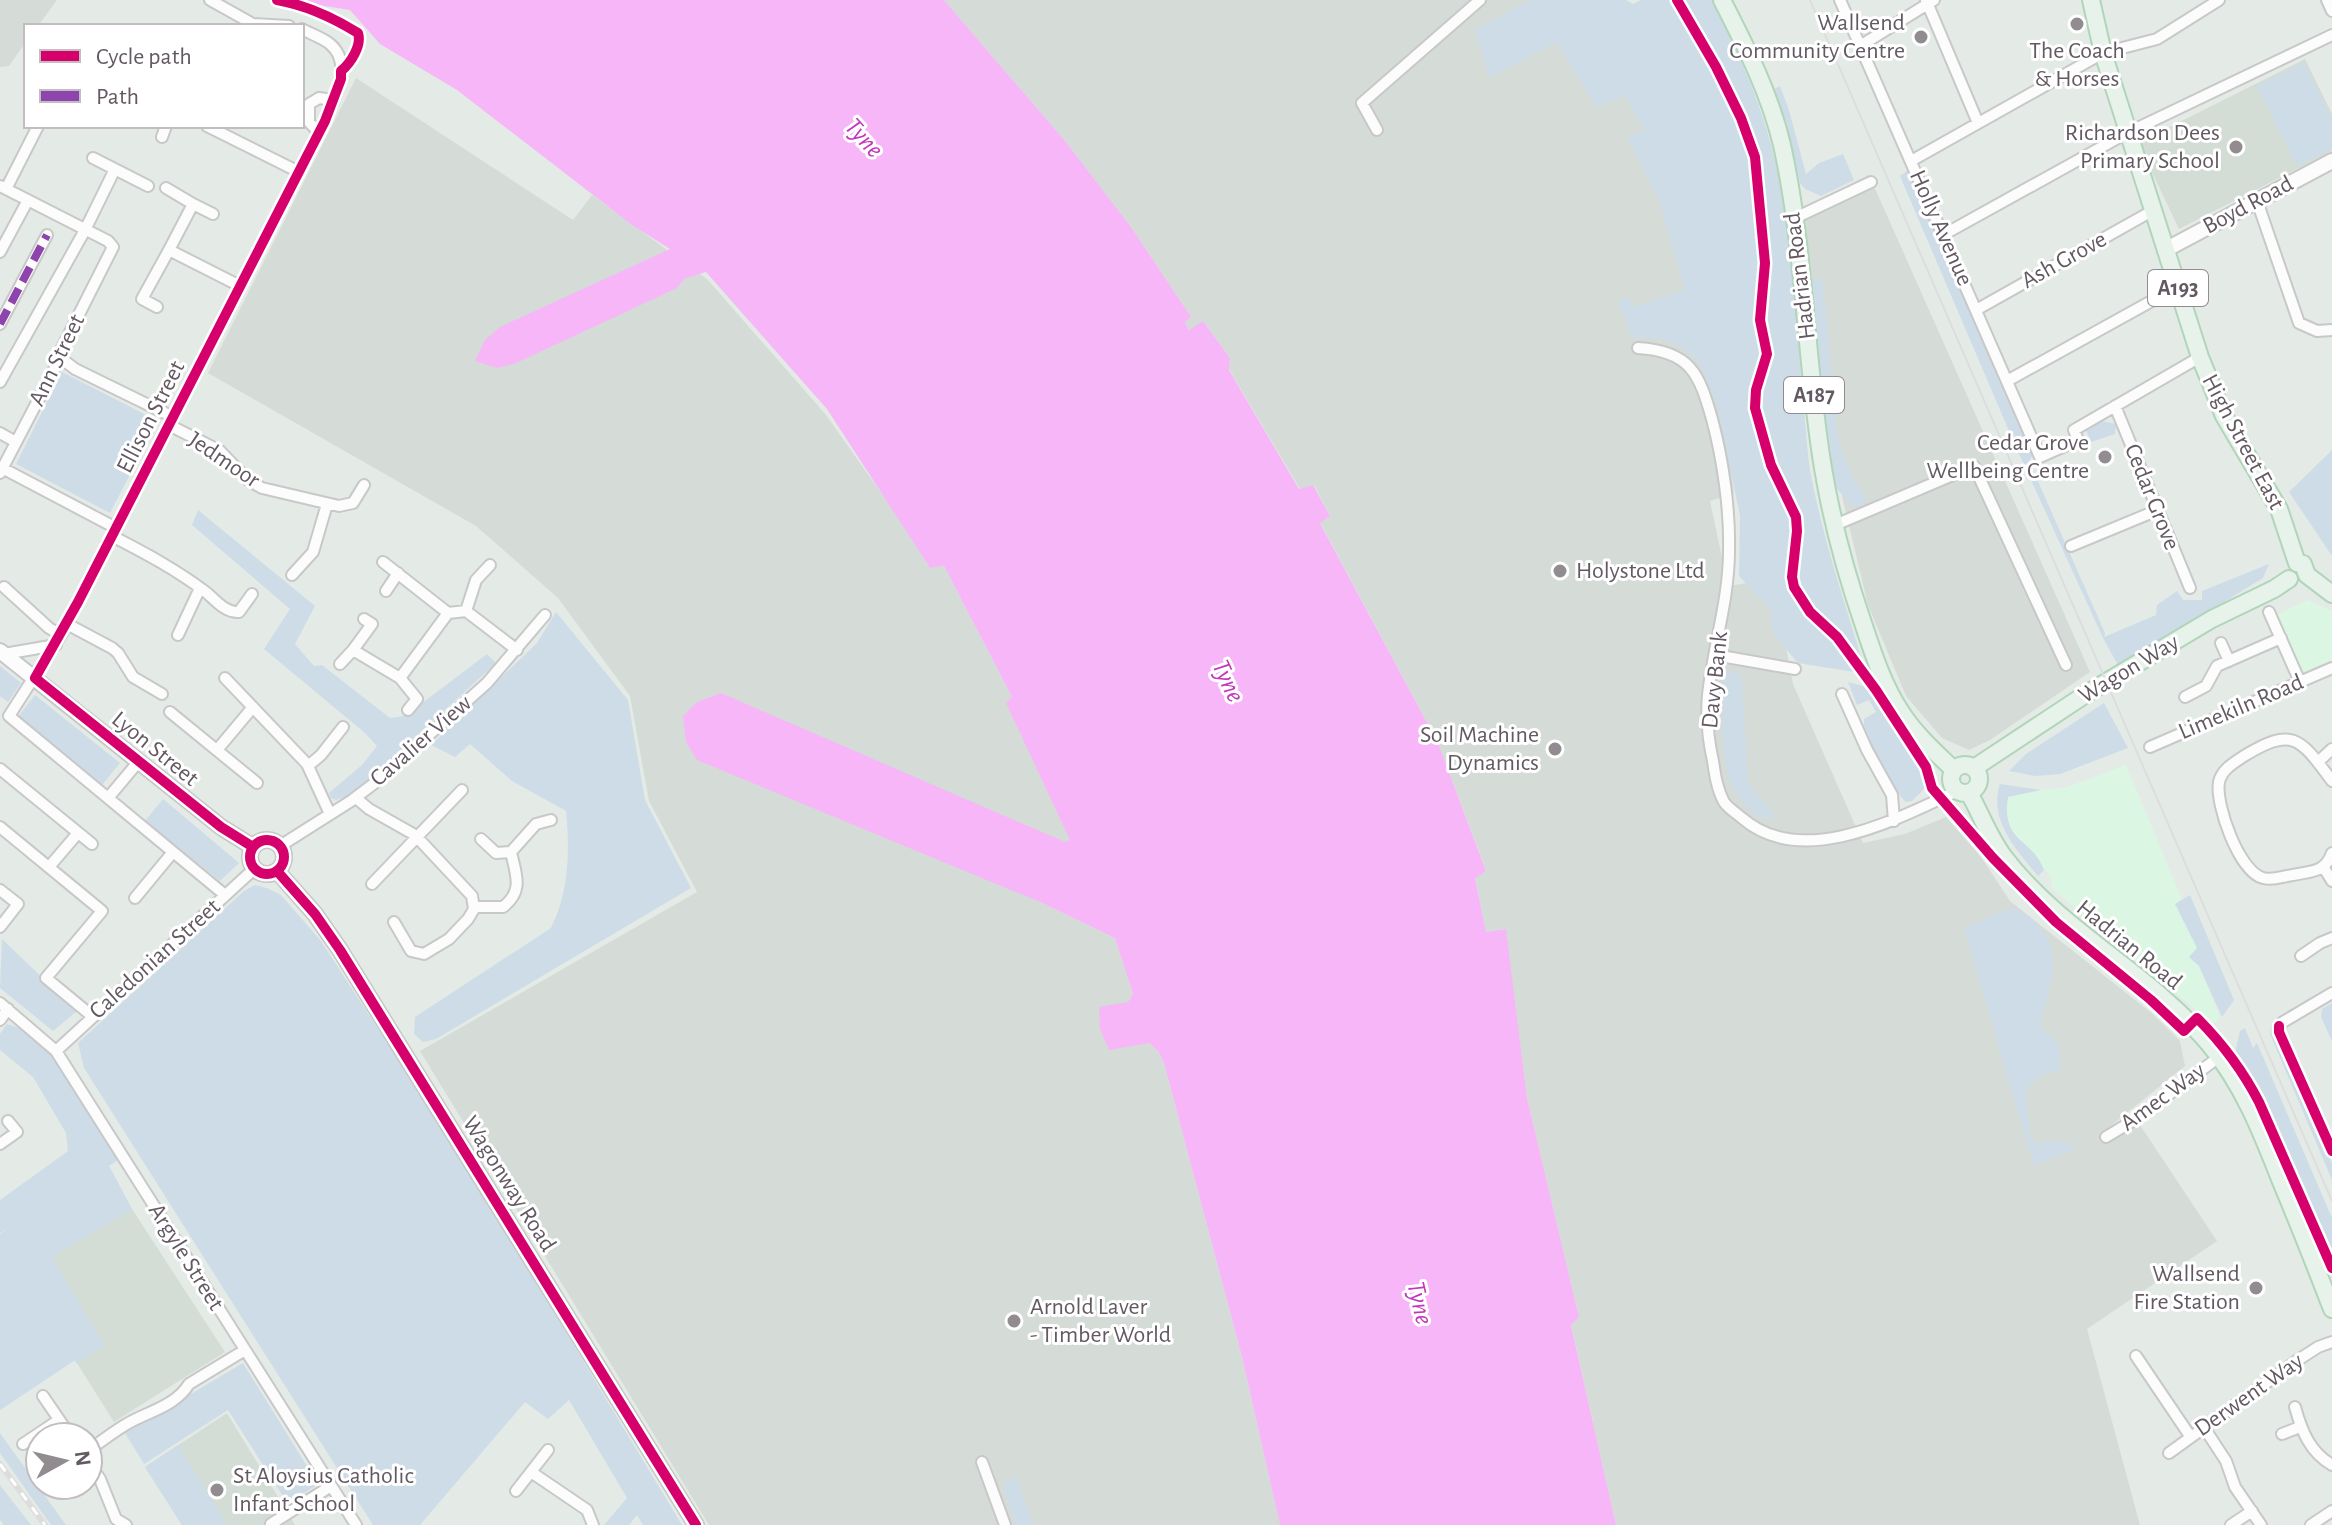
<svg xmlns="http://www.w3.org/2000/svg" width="2332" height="1525" viewBox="0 0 2332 1525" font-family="'Alegreya Sans',sans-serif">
  <rect width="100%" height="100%" fill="#e4ebe6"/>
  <path fill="#dcf6e4" d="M2308,600L2332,611V661L2301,673L2276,615Z
    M2126,765L2199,941L2196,959L2220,1017L2214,1024L2127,954L2053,889L2049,874L2007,827L2002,792L2065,788Z"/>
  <path fill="#d5dcd7" d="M0,0H57L38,26H26V42L9,66L0,67Z
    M944,0H1590L1699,225L1734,494L1710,501L1728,586L1773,579L1793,684L1863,843L1905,834L1946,817L1981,857L2010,901L2154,1015L2180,1041L2185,1066L2102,1133L2106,1137L2136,1119L2217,1241L2087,1329L2140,1525H1616L1571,1324L1579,1317L1527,1098L1505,929L1486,932L1475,877L1486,870L1438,743L1320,522L1330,516L1314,485L1300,489L1229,369L1230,358L1203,321L1190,331L1185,322L1191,317L1131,227L1066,142Z
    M356,78L573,220L592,195L707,279L826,415L887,501L930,568L944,566L1012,697L1071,839L1040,902L1115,938L1133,994L1128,1002L1149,1043L1158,1051L1164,1063L1242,1357L1280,1525H709L420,1051L697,892L649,801L630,696L558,598L476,526L208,373Z
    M1869,175L2090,672L1990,740L1969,750L1942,738L1906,696L1868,605L1830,446L1804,208Z"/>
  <path fill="#d3ddd6" d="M2305,59L2332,114V151L2179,229L2138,143Z
    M109,1166L132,1209L225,1352L114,1422L75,1360L0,1410V1234Z
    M227,1413L295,1525H182L145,1467Z"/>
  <path fill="#cddce7" d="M1531,0H1626L1633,4L1641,0H1712C1740,55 1764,109 1777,169C1794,244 1797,333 1804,410C1806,430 1807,451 1810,470C1822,536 1844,600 1863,663L1854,672L1798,663L1773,634L1770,609L1739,576L1740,516L1718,408L1701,365L1679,345L1660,339L1632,337L1629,334L1626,318L1619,308V300L1629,297L1633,307L1685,290L1659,200L1627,137L1645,130L1625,96L1596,107L1557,42L1489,78L1476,29Z
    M2304,63L2332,120V149L2297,166L2257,86Z
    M1780,86L1789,110L1806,174L1819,163L1843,154L1854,180L1821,196L1805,189L1800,183L1787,124L1774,89Z
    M1911,168L2033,455L2029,461L2105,633L2104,637L2156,615L2157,605L2177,591L2183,600H2202V591L2269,564L2263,578L2119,667L2103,638L2015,445L1900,176Z
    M1822,277C1824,298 1827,319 1829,340C1833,395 1830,449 1865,496L1863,506L1854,507L1837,489L1826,450L1815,367L1811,281Z
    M62,372L158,421L110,513L16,464Z
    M2102,421L2116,424L2115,434L2091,442L2086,430Z
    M2332,450V556L2289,492Z
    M198,510L315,606L295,644L314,666L322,665L390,718L405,716L487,654L496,663L352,795L336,800L331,798L329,793L362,765L377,746L365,733L264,649L290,609L192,525Z
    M556,612L628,700L645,800L691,888L436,1039L423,1042L414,1034L415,1017L551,928C569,892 570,851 566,811L512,781L470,744L455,757L431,745L537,643Z
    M0,666L21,683L8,702L0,696Z
    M1736,671L1742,679L1748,783L1776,817C1761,821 1754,816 1744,804C1715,771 1724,721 1724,680L1726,673Z
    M1848,682L1863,686L1873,692C1893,721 1921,751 1928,785L1912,801L1906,802C1886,783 1875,751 1864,726V719L1876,712L1869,700L1857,705Z
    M35,695L120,763L102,785L17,718Z
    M2104,703L2128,748L2060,774L2036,776L2009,771L2026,754Z
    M2000,784L2041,790L2008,797C2001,844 2032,837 2044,870L2038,876C2017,851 1988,820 2000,784Z
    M163,799L239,863L220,881L145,821Z
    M255,885L267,888L281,895L321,941L452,1143L682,1525H643L637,1515L629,1525H604L627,1498L569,1400L548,1419L525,1402L420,1525H373L84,1068L78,1043L244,891Z
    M2190,895L2234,1000L2222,1017L2199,966L2189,957L2197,948L2175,904Z
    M2011,908C2026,912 2031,917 2041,929C2065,956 2047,993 2040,1025L2060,1046V1070L2042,1075L2026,1089L2030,1137L2040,1144C2053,1138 2066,1141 2077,1148L2034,1166L1964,928Z
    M2,939L77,1011L53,1031L0,988Z
    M2332,1003V1041L2321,1017L2322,1009Z
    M2272,1021L2332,1164V1180L2270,1034Z
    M7,1024L19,1028L54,1057L118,1160L109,1166L132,1209L52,1257L104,1345L77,1364L75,1360L0,1410V1234L13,1226L0,1233V1200L68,1151L66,1133L33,1077L0,1050V1034Z
    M2245,1028L2253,1048L2257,1043L2332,1218V1258L2255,1083L2235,1053L2240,1031Z
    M243,1363L318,1484L288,1504L228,1410L144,1464L125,1433Z
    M0,1433L66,1525H51L0,1453Z
    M178,1445L227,1525H182L145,1467Z
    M1015,1476L1034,1525H1016L1002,1485Z
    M0,1485L31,1525H4L0,1520Z"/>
  <path fill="#f6b6f8" d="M288,0H944L1066,142L1131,227L1191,317L1185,322L1189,330L1203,321L1230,358L1229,370L1299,489L1313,485L1330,516L1320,523L1438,743L1486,871L1475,878L1486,932L1506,929L1527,1098L1579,1317L1571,1325L1616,1525H1280L1242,1357L1164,1063L1158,1051L1149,1043L1109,1050L1100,1029L1099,1007L1128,1002L1133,994L1115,938L1040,902L697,760L686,742L683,716L697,702L721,693L1065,842L1070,840L1006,703L1012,697L944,566L930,568L827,409L706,272L684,279L677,288L514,364L497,368L475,361L485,340L500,327L670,249L632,225L457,90L380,44L350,10Z"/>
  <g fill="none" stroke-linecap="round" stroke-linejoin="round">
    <defs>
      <path id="street" d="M210,0L253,24L289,26
        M1840,0L2040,457L2078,440L2074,430L2200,357
        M1926,0L1978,123
        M2327,0L2332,11
        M1860,46L1934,0
        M207,126L299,172
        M1377,130L1362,103L1480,0
        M319,133L309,122V104L319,98L333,100
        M162,137L166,126
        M93,158L148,186
        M1911,161L2103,53L2157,39L2219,0
        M0,186L108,241L113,247L62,348V359L57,364L0,473
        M166,188L193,204L169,250L240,286
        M6,189L38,126
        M2257,201L2299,323L2317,331L2332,330
        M193,204L213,214
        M1795,218L1871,182
        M1943,235L2127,133L2332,35
        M0,252L28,200
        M157,307L142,299L169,250
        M1976,310L2152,211
        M0,324L47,235
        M1638,348C1690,351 1699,373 1712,419C1723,460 1730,509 1729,551C1729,600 1713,647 1708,695C1706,717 1708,739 1713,761C1715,775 1717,789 1724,802C1728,808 1736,813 1742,818C1801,870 1897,819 1957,791
        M62,359L75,369L173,417
        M2007,381L2177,287
        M0,382L85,230L115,169
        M2115,406L2190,588
        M169,425L220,451L248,480L262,488L339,506L353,503L364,485
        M0,433L16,442
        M2,468L116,528
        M1835,525L1974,466L2066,665
        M112,536C145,553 177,570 207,593C216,601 226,613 239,612L252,594
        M2071,546L2158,510
        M383,562L448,613
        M292,575L313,552L327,504
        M4,587L49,628L61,635
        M386,591L398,573
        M466,611L476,580L490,565
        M2269,612L2300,682
        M364,619L372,624L353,650L400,678L448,613L466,611L517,650
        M67,624L112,648L118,653L133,677L162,694
        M178,635L200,588
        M2221,643L2229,661
        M4,654L56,645
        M1715,655L1795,669
        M340,664L353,650
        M225,678L307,764L330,814
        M400,678L417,699L408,710
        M1842,694L1867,750L1892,795L1894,821
        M2185,697L2206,686L2217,666L2281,638
        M170,712L257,783
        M2150,747L2332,668
        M217,750L253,707
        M2318,762L2332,749
        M308,766L321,755L343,727
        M0,769L92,844
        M2332,781C2300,738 2293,726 2244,756C2234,763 2222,769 2219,782C2215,804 2239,872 2263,878C2273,881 2283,876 2293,875C2311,871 2325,873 2332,853
        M108,798L139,761
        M356,798L369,809L415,835L472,896L474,909L468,919L449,939L424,954L411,951L394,922
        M0,827L102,911L46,978L92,1016
        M481,839L496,853L511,852L536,824L551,820
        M280,846L351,801L376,782L487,683L545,615
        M49,867L78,833
        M2324,868L2332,881
        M372,884L462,790
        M0,890L18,904L0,927
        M225,895L9,716L61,635L325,121C334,99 354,64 330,44C323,38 311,34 302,29
        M135,898L173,852
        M474,907H503C524,891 516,875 511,852
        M2301,956L2320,943L2332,938
        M2332,993L2283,1022L2278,1029L2332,1151
        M0,1003L56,1051L356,1525
        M0,1020L8,1009
        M56,1051L254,869
        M2106,1137L2136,1119L2219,1057
        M0,1144L17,1132L8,1121
        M2136,1356L2190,1436
        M43,1396L71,1437
        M2295,1407C2302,1432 2310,1452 2332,1465
        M2205,1429L2226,1461L2235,1487L2261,1525
        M2282,1434L2300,1427
        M23,1444L59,1420
        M88,1451C100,1442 112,1433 125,1425C146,1412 175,1407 189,1384L245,1350
        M2169,1453L2298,1360L2318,1347L2332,1342
        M88,1462L100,1479L116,1519L126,1525
        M982,1462L1005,1525
        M531,1472L587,1510L593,1525
        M516,1491L548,1450
        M271,1524L331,1486
        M2231,1525L2252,1511
        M2311,1525L2332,1511"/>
      <path id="secondary" d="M2165,250L2332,161
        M0,651L221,827L253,847
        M250 857a17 17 0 1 1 34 0a17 17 0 1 1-34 0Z
        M277,871L315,914L340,950L696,1525"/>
      <path id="primary" d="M1722,0C1746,47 1770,94 1782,145C1803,240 1805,338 1818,434C1826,498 1842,562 1863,623C1873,653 1883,685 1901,712C1915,734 1935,752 1954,770
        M2091,0L2103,53L2200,357L2224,416L2279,509L2297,563
        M2297,563L2303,564L2307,575L2332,594
        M1951 779a14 14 0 1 1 28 0a14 14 0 1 1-28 0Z
        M1974,768L2086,694L2212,619L2274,589L2289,579
        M1969,793C1981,814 1989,837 2004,857C2061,932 2150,973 2210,1045C2243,1085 2261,1131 2280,1179C2298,1222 2315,1265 2332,1309"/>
    </defs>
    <use href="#street" stroke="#c8c8c8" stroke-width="14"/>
    <use href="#secondary" stroke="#c7c7c7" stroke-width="18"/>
    <use href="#primary" stroke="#b0d5b9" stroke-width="20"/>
    <use href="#street" stroke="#fbfcfb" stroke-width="10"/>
    <use href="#secondary" stroke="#fbfcfb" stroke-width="14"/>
    <use href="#primary" stroke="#e7f2eb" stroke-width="16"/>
    <path stroke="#ddddde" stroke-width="2" d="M1810,0L2332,1201"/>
    <defs>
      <path id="rail" d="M0,1464L45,1525"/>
    </defs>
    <use href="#rail" stroke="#ddddde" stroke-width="6"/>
    <use href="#rail" stroke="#fff" stroke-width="3" stroke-dasharray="9" stroke-linecap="butt"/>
    <path stroke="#8e44ad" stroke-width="8" stroke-dasharray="16 8" stroke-linecap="butt" d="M0,324L47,235"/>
    <defs>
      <path id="cycleway" d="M1677,0L1716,67L1741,118L1755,157L1765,263L1760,320L1767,354L1756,390L1755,408L1771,465L1796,517L1797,531L1792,577L1794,587L1810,612L1837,637L1876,690L1926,767L1932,788L1993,858L2056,922L2151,1000L2184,1031L2197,1018C2222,1043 2243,1071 2259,1102L2332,1268
        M250 857a17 17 0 1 1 34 0a17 17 0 1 1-34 0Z
        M253,847L221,827L35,678L78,602L325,121L341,79V71C351,63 362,45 358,33C332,17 306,5 277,0
        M277,871L315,914L340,950L696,1525
        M2279,1026V1032L2332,1151"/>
    </defs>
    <use href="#cycleway" stroke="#fff" stroke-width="15"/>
    <use href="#cycleway" stroke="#d6006c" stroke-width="10"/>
  </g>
  <g fill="#908c90" stroke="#fff" stroke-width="3">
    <circle cx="2077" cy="24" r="8"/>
    <circle cx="1921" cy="37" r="8"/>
    <circle cx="2236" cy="147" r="8"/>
    <circle cx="2105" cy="457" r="8"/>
    <circle cx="1560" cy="571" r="8"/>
    <circle cx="1555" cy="749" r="8"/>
    <circle cx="2256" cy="1288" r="8"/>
    <circle cx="1014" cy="1321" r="8"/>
    <circle cx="217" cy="1490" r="8"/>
  </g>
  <g text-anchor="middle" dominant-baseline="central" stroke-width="6" stroke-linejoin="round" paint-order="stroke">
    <g fill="#fff" stroke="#928b91" stroke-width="2">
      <rect x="2148" y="270" width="60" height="36" rx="6"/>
      <rect x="1784" y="377" width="60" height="36" rx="6"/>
    </g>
    <g font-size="22" font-weight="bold" fill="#635962">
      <text x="2178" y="288">A193</text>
      <text x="1814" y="395">A187</text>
    </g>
    <g font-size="24" fill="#635962" stroke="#fff" text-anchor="end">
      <text x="1905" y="23">Wallsend<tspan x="1905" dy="28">Community Centre</tspan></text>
      <text x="2077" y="51" text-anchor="middle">The Coach<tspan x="2077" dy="28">&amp; Horses</tspan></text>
      <text x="2220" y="133">Richardson Dees<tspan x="2220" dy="28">Primary School</tspan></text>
      <text x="2089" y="443">Cedar Grove<tspan x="2089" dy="28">Wellbeing Centre</tspan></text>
      <text x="1576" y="571" text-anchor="start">Holystone Ltd</text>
      <text x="1539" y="735">Soil Machine<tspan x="1539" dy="28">Dynamics</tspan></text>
      <text x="2240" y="1274">Wallsend<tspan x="2240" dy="28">Fire Station</tspan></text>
      <text x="1030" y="1307" text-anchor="start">Arnold Laver<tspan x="1030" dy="28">- Timber World</tspan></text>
      <text x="233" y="1476" text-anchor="start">St Aloysius Catholic<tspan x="233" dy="28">Infant School</tspan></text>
    </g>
    <g font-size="24" fill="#635962" stroke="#fff">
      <text transform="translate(2248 205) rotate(-28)">Boyd Road</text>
      <text transform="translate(1941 228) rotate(66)">Holly Avenue</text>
      <text transform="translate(2064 260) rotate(-29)">Ash Grove</text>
      <text transform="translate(1800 276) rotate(-97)">Hadrian Road</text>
      <text transform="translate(57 360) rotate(-64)">Ann Street</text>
      <text transform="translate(151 417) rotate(-63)">Ellison Street</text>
      <text transform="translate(2243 442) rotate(62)">High Street East</text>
      <text transform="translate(224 460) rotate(34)">Jedmoor</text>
      <text transform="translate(2152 497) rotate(68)">Cedar Grove</text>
      <text transform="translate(2129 669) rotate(-31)">Wagon Way</text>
      <text transform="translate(1715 680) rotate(-84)">Davy Bank</text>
      <text transform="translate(2241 707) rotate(-23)">Limekiln Road</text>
      <text transform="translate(421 741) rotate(-41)">Cavalier View</text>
      <text transform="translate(155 749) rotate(39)">Lyon Street</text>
      <text transform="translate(2129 945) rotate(39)">Hadrian Road</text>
      <text transform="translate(155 959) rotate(-42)">Caledonian Street</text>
      <text transform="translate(2163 1097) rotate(-36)">Amec Way</text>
      <text transform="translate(509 1184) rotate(58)">Wagonway Road</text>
      <text transform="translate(186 1257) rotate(58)">Argyle Street</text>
      <text transform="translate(2249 1395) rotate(-35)">Derwent Way</text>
    </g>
    <g font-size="26" font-style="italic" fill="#c337ba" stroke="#fff">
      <text transform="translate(864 138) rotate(48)">Tyne</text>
      <text transform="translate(1228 681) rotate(65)">Tyne</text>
      <text transform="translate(1420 1303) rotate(77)">Tyne</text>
    </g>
  </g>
  <rect x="24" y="24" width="280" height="104" fill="#ffffff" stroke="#c1bdc0" stroke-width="2"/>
  <rect x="40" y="50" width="40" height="12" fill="#d6006c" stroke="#c1bdc0" stroke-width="2"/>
  <text x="96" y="64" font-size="24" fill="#635962">Cycle path</text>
  <rect x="40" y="90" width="40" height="12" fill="#8e44ad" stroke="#c1bdc0" stroke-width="2"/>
  <text x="96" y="104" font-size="24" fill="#635962">Path</text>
  <g transform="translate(64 1461) rotate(82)"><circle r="38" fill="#ffffff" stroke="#c1bdc0" stroke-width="2"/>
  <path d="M0-6L14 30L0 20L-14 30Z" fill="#908c90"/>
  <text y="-12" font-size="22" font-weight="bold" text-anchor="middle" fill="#635962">N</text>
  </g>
</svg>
